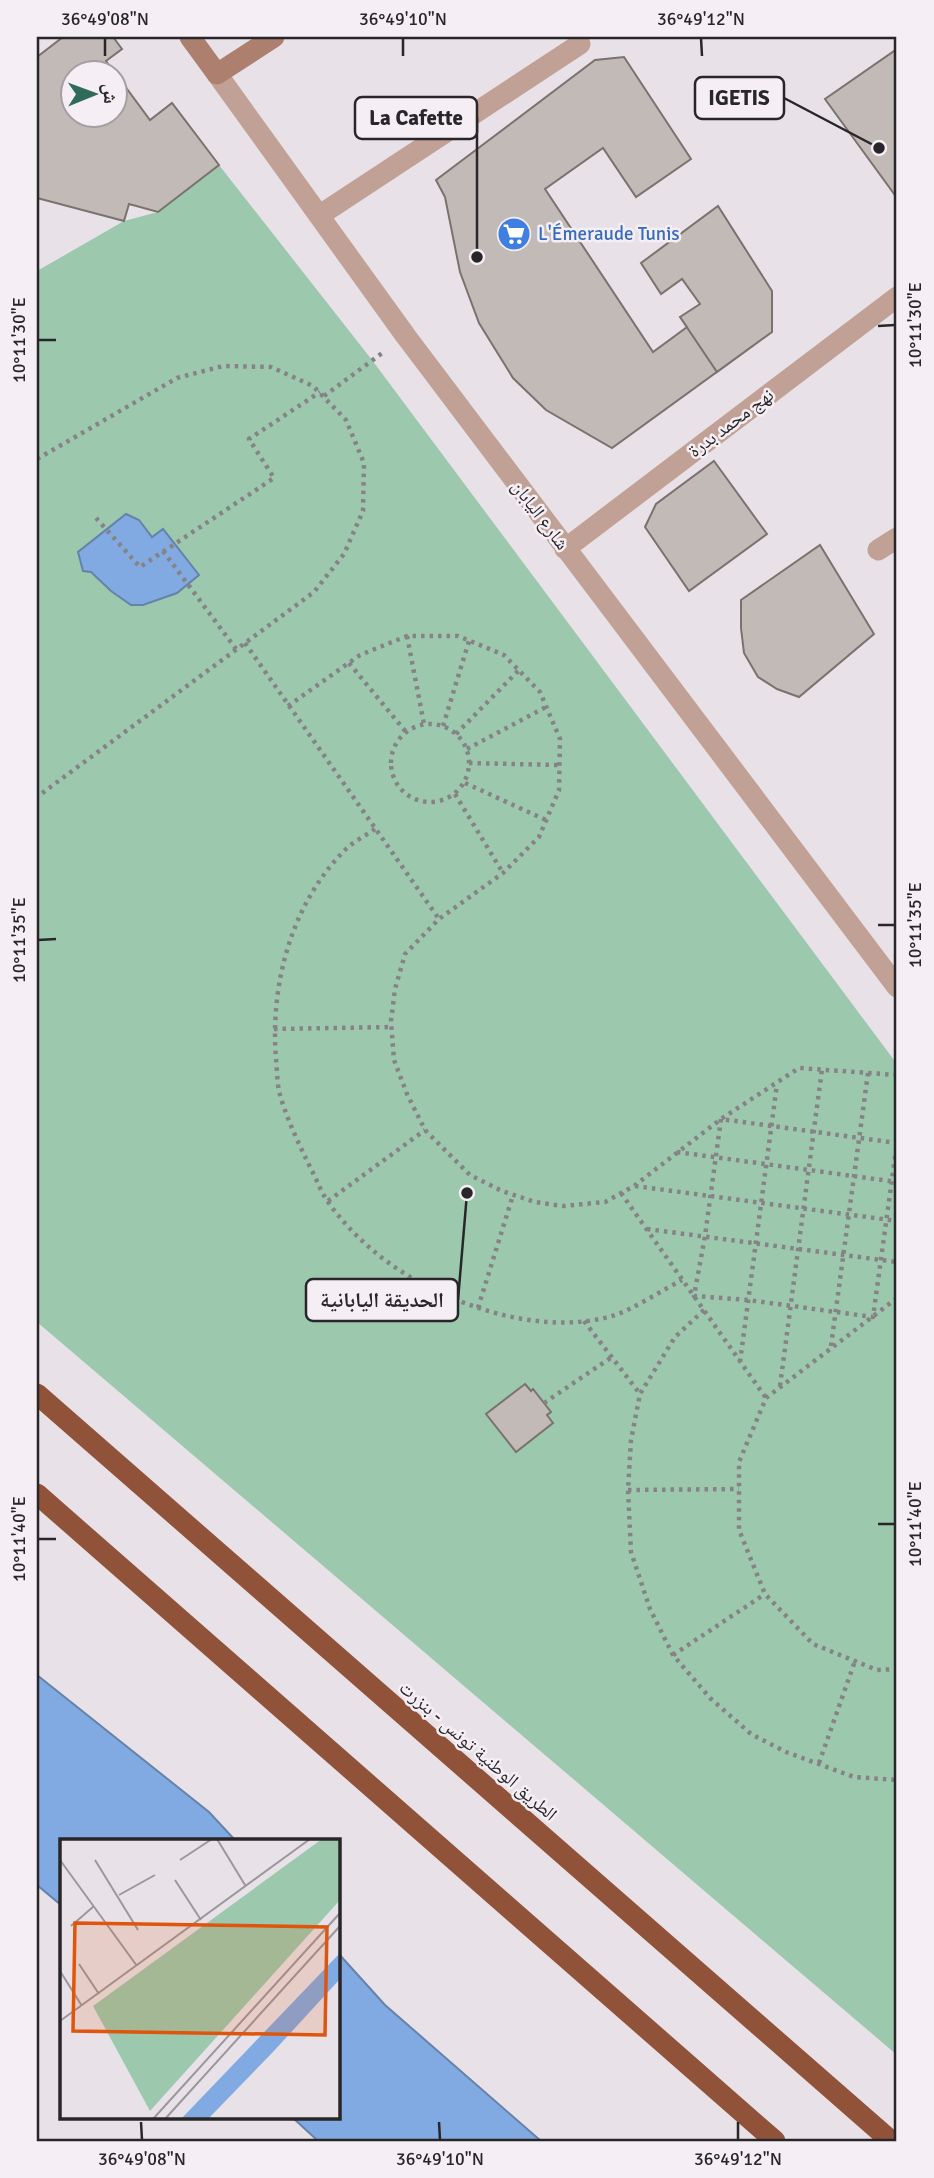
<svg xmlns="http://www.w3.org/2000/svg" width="934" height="2178" viewBox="0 0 934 2178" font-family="Signika,'Noto Naskh Arabic',sans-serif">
  <rect width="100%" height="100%" fill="#e8e2e8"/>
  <path fill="#9cc9ae" d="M219,165L372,360L897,1064V2055L37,1322V271L124,221L158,212Z"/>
  <path fill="#80aae1" stroke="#6682aa" stroke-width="2" d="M126,514L139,520L152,537L163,529L199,575L177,593L143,605H131L111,591L91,572L83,571L78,552Z
    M37,1675L209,1812L235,1840H61V1905L37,1885Z
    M338,1953L385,2005L541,2141H318L292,2117H338Z"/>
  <path fill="#c2bab6" stroke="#7a726f" stroke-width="2" d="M63,37H113L122,49L106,61L115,74H74V116H116V74L150,120L172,103L219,165L158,212L129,204L124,221L37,198V57Z
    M897,49V198L825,99Z
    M624,57L691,159L636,197L603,148L545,189L653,352L687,327L680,317L700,304L682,279L661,294L641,263L718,206L772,291V332L612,448L546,410L513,378L479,323L460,272L445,197L436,180L595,60Z
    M718,206L772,291V332L717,372L680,317L700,304L682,279L661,294L641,263Z
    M714,461L767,534L689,591L645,527L656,504Z
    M820,545L874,634L799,697L777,689L758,677L744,653L741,628V600Z
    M525,1384L531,1391L533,1389L551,1412L547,1415L553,1423L516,1452L486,1414Z"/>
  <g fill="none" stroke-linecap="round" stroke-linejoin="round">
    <path stroke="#868286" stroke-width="4.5" stroke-dasharray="3.5 5" stroke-linecap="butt" d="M324,396L385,351
      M37,459L177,378L223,366L271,367L313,386L346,420L364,463L363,511L344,554L314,592L37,797
      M96,518L140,567L274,478L249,439L320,392
      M163,551L236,649
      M407,636L424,724
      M245,643L439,919
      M349,663L406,732
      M288,706L360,655L407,636H458L504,655L540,692L560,739L559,790L539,837L503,873L439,919L405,954L395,989L391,1021L394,1060L407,1094L425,1130L470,1175L502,1191L535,1202L563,1206L605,1202L634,1186L721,1119L799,1068L897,1075
      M391 763a39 39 0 1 1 78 0a39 39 0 1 1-78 0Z
      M443,726L469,641
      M456,734L519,670
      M467,749L546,707
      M469,763L559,765
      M465,783L546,820
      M455,794L503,873
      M375,829C365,836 353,842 345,850C291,904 270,985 276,1059C277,1069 277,1081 279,1091C286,1118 299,1144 311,1169C317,1180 321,1192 328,1202C366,1255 420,1289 482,1309C522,1322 570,1328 612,1316C633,1310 662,1290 682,1280
      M274,1029L392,1027
      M897,1139V1143L873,1317L748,1300L694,1296L705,1236L721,1119C779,1127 838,1135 897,1143
      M677,1152L897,1182
      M635,1186L897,1221
      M621,1193L766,1398
      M328,1201L425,1130
      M647,1229L897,1262
      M897,1298L766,1398L739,1462V1530L765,1594L813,1644L877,1670L897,1669
      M478,1308L513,1195
      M704,1310L675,1337L640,1394L631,1440L628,1490L631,1552L650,1609L673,1655L710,1698L751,1734L786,1752L854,1777L897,1780
      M584,1321L640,1394
      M831,1346L868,1073
      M740,1362L777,1084
      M780,1386L822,1069
      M544,1403L612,1357
      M628,1490L739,1489
      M673,1655L765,1594
      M819,1763L855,1661"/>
    <path stroke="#c1a195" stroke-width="21" d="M217,74L405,335L897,987
      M320,215L580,44
      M565,549L897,297
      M878,550L897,538"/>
    <path stroke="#ad7f6e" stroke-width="21" d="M190,37L217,74L274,37"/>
    <path stroke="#91523a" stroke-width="21" d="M37,1394L891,2141
      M37,1494L775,2141"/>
  </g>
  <path fill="none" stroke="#282628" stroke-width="2.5" d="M105,38V56M403,38V56M701,38L702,56M878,326L895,325M38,340H56M878,925H895M38,940L56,939M878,1524H895M38,1539H56M141,2122L142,2140M439,2122L440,2140M738,2122V2140"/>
  <defs>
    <symbol id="supermarket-disc" viewBox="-11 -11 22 22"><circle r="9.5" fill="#3f7fe0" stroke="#f5eff5"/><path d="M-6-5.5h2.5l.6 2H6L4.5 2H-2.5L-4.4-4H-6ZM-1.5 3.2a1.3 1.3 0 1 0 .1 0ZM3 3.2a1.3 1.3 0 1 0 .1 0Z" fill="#fff"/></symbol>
  </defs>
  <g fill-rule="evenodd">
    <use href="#supermarket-disc" x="495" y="215" width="38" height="38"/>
  </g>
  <g text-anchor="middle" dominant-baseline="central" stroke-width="5" stroke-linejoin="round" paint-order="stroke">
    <g font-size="19" fill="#366cbe" stroke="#f5eff5" text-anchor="start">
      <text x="538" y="234">L'Émeraude Tunis</text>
    </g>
    <g font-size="19" fill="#282628" stroke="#f5eff5">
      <text transform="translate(731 423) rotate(-37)">نهج محمد بدرة</text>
      <text transform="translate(540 515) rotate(53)">شارع اليابان</text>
      <text transform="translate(478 1751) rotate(41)">الطريق الوطنية تونس - بنزرت</text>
    </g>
  </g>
  <g transform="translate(60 1839)">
    <rect width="280" height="280" fill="#e8e2e8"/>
    <path d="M262,0H280V61L90,272L33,167Z" fill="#9cc9ae"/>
    <path d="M280,114V140L212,214L148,280H121Z" fill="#80aae1"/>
    <path fill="none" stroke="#9b979b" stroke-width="2" d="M157,0L185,46M0,21L77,127M35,21L78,91M120,21L152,0M115,41L141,81M59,56L95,36M11,87L34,67M19,125L39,155M0,132L22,167M0,182L250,0M93,280L280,74M105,280L280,87"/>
    <path fill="#de560d" fill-opacity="0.15" stroke="#de560d" stroke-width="3.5" d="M15,84L267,88L265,196L13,192Z"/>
    <rect width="280" height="280" fill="none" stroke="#282628" stroke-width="3.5"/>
  </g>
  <path fill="none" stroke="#282628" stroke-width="2.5" d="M879 148L784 98M477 257L477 118M467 1193L458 1300"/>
  <g fill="#282628" stroke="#f5eff5" stroke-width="2.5">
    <circle cx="879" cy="148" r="7"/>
    <circle cx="477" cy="257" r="7"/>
    <circle cx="467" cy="1193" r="7"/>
  </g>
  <g fill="#f5eff5" stroke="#282628" stroke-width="2.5">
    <rect x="695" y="77" width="89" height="42" rx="7"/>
    <rect x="355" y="97" width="122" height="42" rx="7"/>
    <rect x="306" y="1279" width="152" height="42" rx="7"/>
  </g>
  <g font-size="21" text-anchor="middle" font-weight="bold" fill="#282628">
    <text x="739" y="105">IGETIS</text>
    <text x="416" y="125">La Cafette</text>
    <text x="382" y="1307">الحديقة اليابانية</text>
  </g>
  <rect width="934" height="2178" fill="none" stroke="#f5eff5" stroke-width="77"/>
  <g transform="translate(94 94) rotate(89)"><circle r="33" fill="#f5eff5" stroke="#a39fa3" stroke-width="2"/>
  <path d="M0-5L12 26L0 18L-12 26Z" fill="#2f6c57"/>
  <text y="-10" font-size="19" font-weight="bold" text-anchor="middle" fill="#282628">ش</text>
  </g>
  <rect x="38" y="38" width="857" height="2102" fill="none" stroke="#282628" stroke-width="2.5"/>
  <g font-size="18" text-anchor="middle" fill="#282628">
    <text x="105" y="25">36°49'08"N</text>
    <text x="403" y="25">36°49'10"N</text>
    <text x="701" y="25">36°49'12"N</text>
    <text transform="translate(915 325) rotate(-90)" y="6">10°11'30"E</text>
    <text transform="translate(19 340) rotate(-90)" y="6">10°11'30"E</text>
    <text transform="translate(915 925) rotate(-90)" y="6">10°11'35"E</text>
    <text transform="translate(19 940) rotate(-90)" y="6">10°11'35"E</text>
    <text transform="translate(915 1524) rotate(-90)" y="6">10°11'40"E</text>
    <text transform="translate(19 1539) rotate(-90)" y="6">10°11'40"E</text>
    <text x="142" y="2165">36°49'08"N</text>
    <text x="440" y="2165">36°49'10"N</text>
    <text x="738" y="2165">36°49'12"N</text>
  </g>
</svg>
